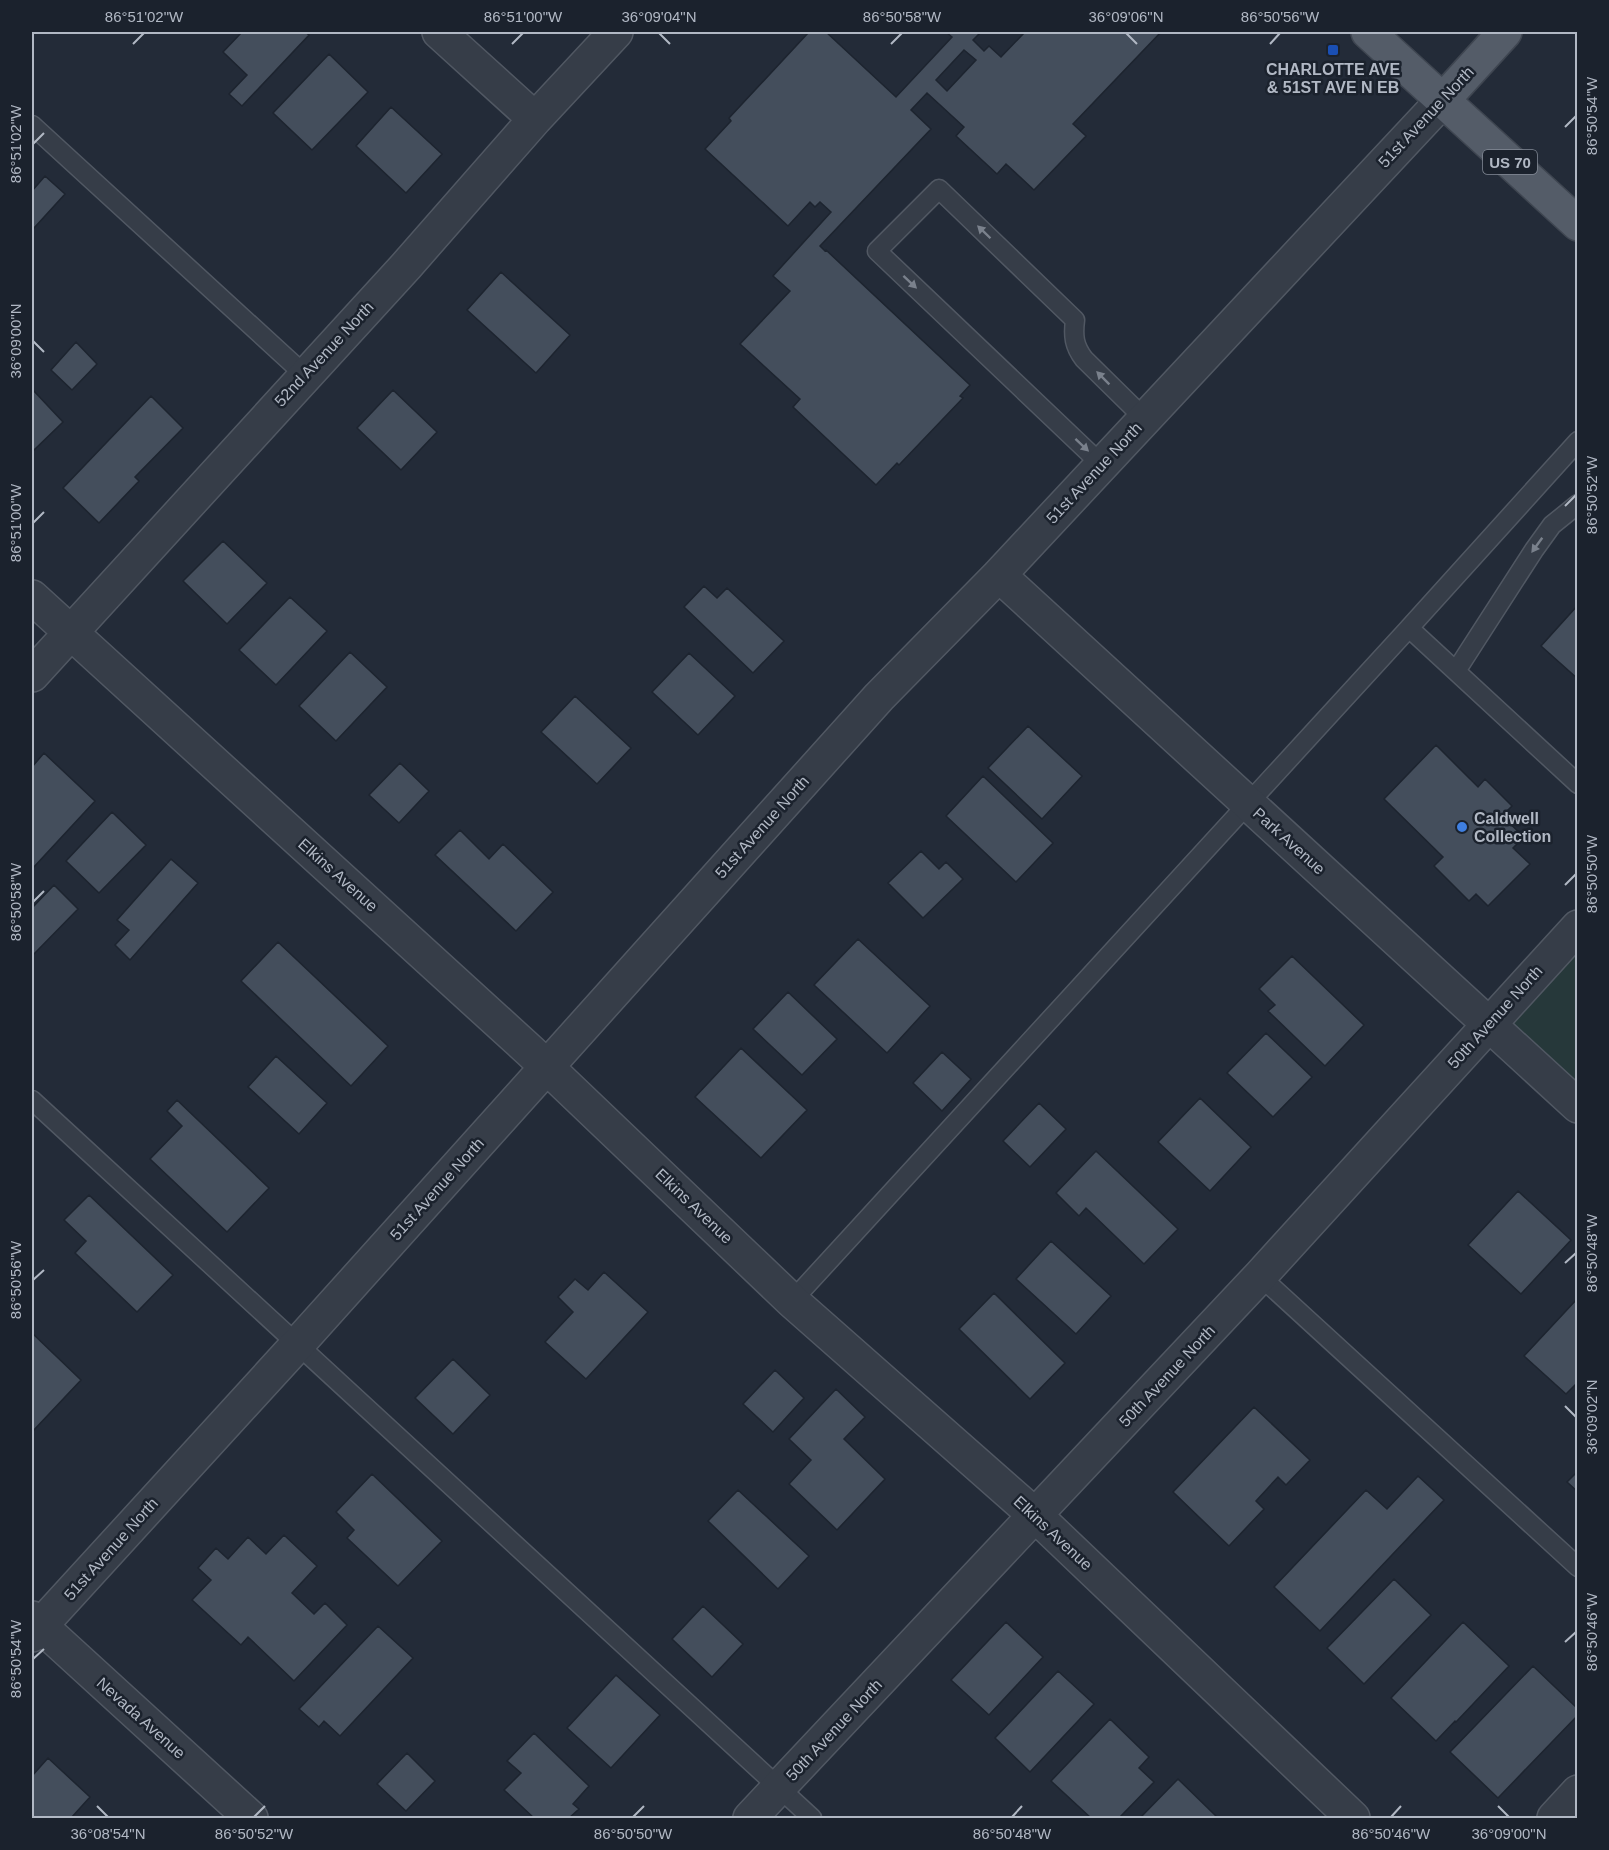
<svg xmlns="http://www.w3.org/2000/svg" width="1609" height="1850" viewBox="0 0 1609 1850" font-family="Helvetica,sans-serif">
  <rect width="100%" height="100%" fill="#232b38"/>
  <path fill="#26383a" d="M1577,927V1106L1489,1025Z"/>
  <path fill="#444e5c" stroke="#1d242f" stroke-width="1.5" fill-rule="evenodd" d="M242,32H305L309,35L242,106L229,94L247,75L223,52Z
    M809,32H826L896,97L952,37L946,32H981L973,40L984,51L989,46L1001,57L1025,32H1161L1073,124L1086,136L1034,190L1006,164L997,174L956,136L964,127L927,93L911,110L931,129L820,246L825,251L826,250L970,385L960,396L963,398L899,465L897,463L876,485L793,407L800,399L740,344L790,291L773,276L831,212L820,202L815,207L810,202L788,226L705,149L731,121L729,118ZM964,50L976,60L947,91L936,80Z
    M329,54L368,92L312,150L273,113Z
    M391,107L442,154L406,193L356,146Z
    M45,176L65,194L34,228L32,225V191Z
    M501,272L570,335L536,373L467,310Z
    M76,342L97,364L72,390L51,370Z
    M32,389L63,422L34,450L32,447Z
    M393,390L437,432L401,470L357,428Z
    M151,396L183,428L135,477L139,481L99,523L63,488Z
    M223,541L267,583L227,624L183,581Z
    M704,586L717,598L727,588L784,641L753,673L684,607Z
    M290,597L327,631L276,685L239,650Z
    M1578,605V679L1541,646Z
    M350,652L387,687L336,741L299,706Z
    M689,653L735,696L698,735L652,692Z
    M575,696L631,748L597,784L541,732Z
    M1028,726L1082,776L1042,819L988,768Z
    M1436,745L1478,787L1485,779L1512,806L1502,816L1524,837L1513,848L1530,864L1488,906L1476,894L1469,901L1434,866L1443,857L1384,799Z
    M44,753L95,801L32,869V767Z
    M400,763L429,791L399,823L369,795Z
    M983,776L1053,843L1016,882L946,816Z
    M112,812L146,845L99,893L66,861Z
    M460,830L489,859L503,844L553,892L516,931L435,855Z
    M921,851L939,869L946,862L963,879L923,918L888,883Z
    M171,859L198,883L130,960L115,945L129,930L117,920Z
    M54,885L78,909L32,956V908Z
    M858,939L930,1006L887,1053L814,985Z
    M278,942L388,1046L351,1086L241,981Z
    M1292,956L1364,1025L1325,1066L1268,1011L1275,1005L1259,989Z
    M788,992L837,1039L802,1075L753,1029Z
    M1266,1033L1312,1077L1273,1117L1227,1073Z
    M741,1048L807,1110L761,1158L695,1097Z
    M942,1052L971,1079L942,1111L913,1083Z
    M276,1056L327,1103L299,1134L248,1087Z
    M1200,1098L1251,1147L1210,1191L1158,1142Z
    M177,1100L269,1188L227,1232L150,1159L182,1126L167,1111Z
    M1039,1103L1066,1129L1030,1167L1003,1141Z
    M1096,1151L1178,1229L1144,1264L1086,1208L1079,1216L1056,1193Z
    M1518,1191L1571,1240L1521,1294L1468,1245Z
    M89,1195L173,1275L137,1312L75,1253L86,1241L64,1220Z
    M1051,1241L1111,1296L1076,1334L1016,1279Z
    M604,1272L648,1312L586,1379L545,1342L573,1312L558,1297L575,1279L588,1290Z
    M994,1293L1065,1363L1030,1399L959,1329Z
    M1578,1298V1382L1566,1394L1524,1356Z
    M32,1333L81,1380L32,1432Z
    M453,1359L490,1395L453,1434L415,1398Z
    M775,1370L804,1398L773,1432L743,1404Z
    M836,1389L865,1417L844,1439L885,1479L837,1530L789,1484L811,1460L789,1439Z
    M1254,1407L1310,1460L1286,1485L1278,1477L1256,1501L1264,1509L1229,1546L1173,1492Z
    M1578,1471V1492L1567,1482Z
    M372,1474L442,1541L398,1586L347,1538L354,1530L336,1512Z
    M1418,1476L1444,1500L1320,1631L1274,1587L1366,1490L1387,1509Z
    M738,1490L809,1556L778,1589L708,1521Z
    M284,1535L317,1566L292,1593L314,1614L325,1603L347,1625L294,1681L248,1637L241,1645L192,1600L211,1580L198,1568L216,1548L228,1559L248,1537L266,1554Z
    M1394,1579L1431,1615L1364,1684L1327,1648Z
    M703,1606L743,1644L712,1677L672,1639Z
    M1006,1622L1043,1657L989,1715L951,1680Z
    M1463,1622L1509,1666L1456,1722L1455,1721L1436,1741L1391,1698Z
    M378,1626L413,1658L340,1736L324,1721L319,1727L299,1709Z
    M1533,1666L1578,1709V1715L1498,1798L1450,1752Z
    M1058,1671L1094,1704L1030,1772L995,1738Z
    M616,1675L660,1715L611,1768L567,1728Z
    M1110,1719L1149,1757L1139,1768L1154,1782L1119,1818H1091L1051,1781Z
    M534,1733L589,1786L573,1804L579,1809L569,1818H534L504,1790L521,1773L507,1761Z
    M407,1753L435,1781L406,1811L377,1784Z
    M48,1758L90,1797L71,1818H32V1776Z
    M1178,1779L1217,1817L1215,1818H1140Z"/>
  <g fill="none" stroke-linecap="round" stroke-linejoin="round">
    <defs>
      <path id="lane" d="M32,125L305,375
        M1578,441L1409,628L1578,784
        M1102,465L877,251L939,189L1075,320C1073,336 1074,346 1084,359L1145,419
        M1456,671L1534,550L1552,525L1578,504
        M32,1100L812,1818
        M1260,1276L1578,1567
        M792,1301L1409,628"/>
      <path id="street" d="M439,32L535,119
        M999,575L1578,1106
        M32,597L530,1051L792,1301L1036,1516L1353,1818
        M32,675L407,265L535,119L616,32
        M32,1618L251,1818
        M32,1635L297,1345L879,697L999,575L1443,100
        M750,1818L1260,1276L1578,927
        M1554,1818L1578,1792"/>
      <path id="primary" d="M1368,32L1578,224
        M1443,100L1505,32"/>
    </defs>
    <use href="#lane" stroke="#515863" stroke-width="21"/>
    <use href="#street" stroke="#515863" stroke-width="36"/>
    <use href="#primary" stroke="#3f4651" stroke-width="36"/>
    <use href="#lane" stroke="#363d48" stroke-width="18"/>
    <use href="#street" stroke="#363d48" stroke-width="33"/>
    <use href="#primary" stroke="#545c68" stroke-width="33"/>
  </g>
  <defs><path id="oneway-solid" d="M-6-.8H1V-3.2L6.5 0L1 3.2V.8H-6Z" transform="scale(1.5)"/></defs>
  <g fill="#7a818c">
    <use href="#oneway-solid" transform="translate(984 232) rotate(-136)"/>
    <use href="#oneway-solid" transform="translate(910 282) rotate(43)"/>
    <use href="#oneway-solid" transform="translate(1103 378) rotate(-135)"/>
    <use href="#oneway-solid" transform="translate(1082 445) rotate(43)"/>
    <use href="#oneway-solid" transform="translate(1537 545) rotate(126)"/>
  </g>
  <path fill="none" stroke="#b1b8c4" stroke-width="2" d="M659,33L670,44M1126,33L1137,44M133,44L144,33M512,44L523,33M891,44L902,33M1270,44L1280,33M1565,127L1576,116M33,144L44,133M33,341L44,352M1565,506L1576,495M33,523L44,512M1565,885L1576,874M33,902L44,891M1565,1263L1576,1253M33,1280L44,1270M1565,1406L1576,1417M1565,1642L1576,1632M33,1659L44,1649M97,1806L108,1817M1498,1806L1509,1817M254,1817L265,1806M633,1817L644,1806M1012,1817L1022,1806M1391,1817L1401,1806"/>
  <rect fill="#1a4fb4" stroke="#1b222d" stroke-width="2" x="1327" y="44" width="12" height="12" rx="3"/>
  <circle fill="#3f7fe0" stroke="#1b222d" stroke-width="2" cx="1462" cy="827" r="6"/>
  <g text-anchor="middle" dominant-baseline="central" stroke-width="5" stroke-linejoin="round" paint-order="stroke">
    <rect fill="#1b222d" stroke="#848b97" stroke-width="1.5" x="1483" y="150" width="54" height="24" rx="4.5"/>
    <g font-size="15" font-weight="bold" fill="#b1b8c4">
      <text x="1510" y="162">US 70</text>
    </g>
    <g font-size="16" font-weight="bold" fill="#b1b8c4" stroke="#1b222d">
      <text x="1333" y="69">CHARLOTTE AVE<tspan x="1333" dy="18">&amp; 51ST AVE N EB</tspan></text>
      <text x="1474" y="818" text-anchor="start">Caldwell<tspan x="1474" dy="18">Collection</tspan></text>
    </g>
    <g font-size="16" fill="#b1b8c4" stroke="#1b222d">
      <text transform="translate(1426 117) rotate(-47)">51st Avenue North</text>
      <text transform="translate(324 354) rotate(-47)">52nd Avenue North</text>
      <text transform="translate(1094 473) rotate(-47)">51st Avenue North</text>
      <text transform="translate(762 827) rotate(-48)">51st Avenue North</text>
      <text transform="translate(1289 841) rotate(42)">Park Avenue</text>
      <text transform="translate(338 875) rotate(42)">Elkins Avenue</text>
      <text transform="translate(1495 1017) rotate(-48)">50th Avenue North</text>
      <text transform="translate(437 1189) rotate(-48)">51st Avenue North</text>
      <text transform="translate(694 1206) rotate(44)">Elkins Avenue</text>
      <text transform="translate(1167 1376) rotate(-47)">50th Avenue North</text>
      <text transform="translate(1053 1533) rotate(43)">Elkins Avenue</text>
      <text transform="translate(111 1549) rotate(-48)">51st Avenue North</text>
      <text transform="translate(141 1718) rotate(42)">Nevada Avenue</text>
      <text transform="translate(834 1730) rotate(-47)">50th Avenue North</text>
    </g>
  </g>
  <rect width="1609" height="1850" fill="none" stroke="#1b222d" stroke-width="66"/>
  <rect x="33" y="33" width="1543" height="1784" fill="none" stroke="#b1b8c4" stroke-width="2"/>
  <g font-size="15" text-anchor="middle" fill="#b1b8c4">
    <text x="144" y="22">86°51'02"W</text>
    <text x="523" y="22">86°51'00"W</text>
    <text x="659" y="22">36°09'04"N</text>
    <text x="902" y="22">86°50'58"W</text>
    <text x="1126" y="22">36°09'06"N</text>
    <text x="1280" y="22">86°50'56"W</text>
    <text transform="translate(1592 116) rotate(-90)" y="5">86°50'54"W</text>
    <text transform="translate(16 144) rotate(-90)" y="5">86°51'02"W</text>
    <text transform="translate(16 341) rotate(-90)" y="5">36°09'00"N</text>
    <text transform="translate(1592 495) rotate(-90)" y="5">86°50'52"W</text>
    <text transform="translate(16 523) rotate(-90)" y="5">86°51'00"W</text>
    <text transform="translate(1592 874) rotate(-90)" y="5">86°50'50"W</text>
    <text transform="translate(16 902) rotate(-90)" y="5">86°50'58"W</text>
    <text transform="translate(1592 1253) rotate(-90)" y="5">86°50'48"W</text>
    <text transform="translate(16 1280) rotate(-90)" y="5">86°50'56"W</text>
    <text transform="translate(1592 1417) rotate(-90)" y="5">36°09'02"N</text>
    <text transform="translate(1592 1632) rotate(-90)" y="5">86°50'46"W</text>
    <text transform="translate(16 1659) rotate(-90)" y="5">86°50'54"W</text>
    <text x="108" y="1839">36°08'54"N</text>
    <text x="254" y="1839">86°50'52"W</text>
    <text x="633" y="1839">86°50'50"W</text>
    <text x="1012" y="1839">86°50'48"W</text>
    <text x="1391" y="1839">86°50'46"W</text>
    <text x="1509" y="1839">36°09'00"N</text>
  </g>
</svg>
